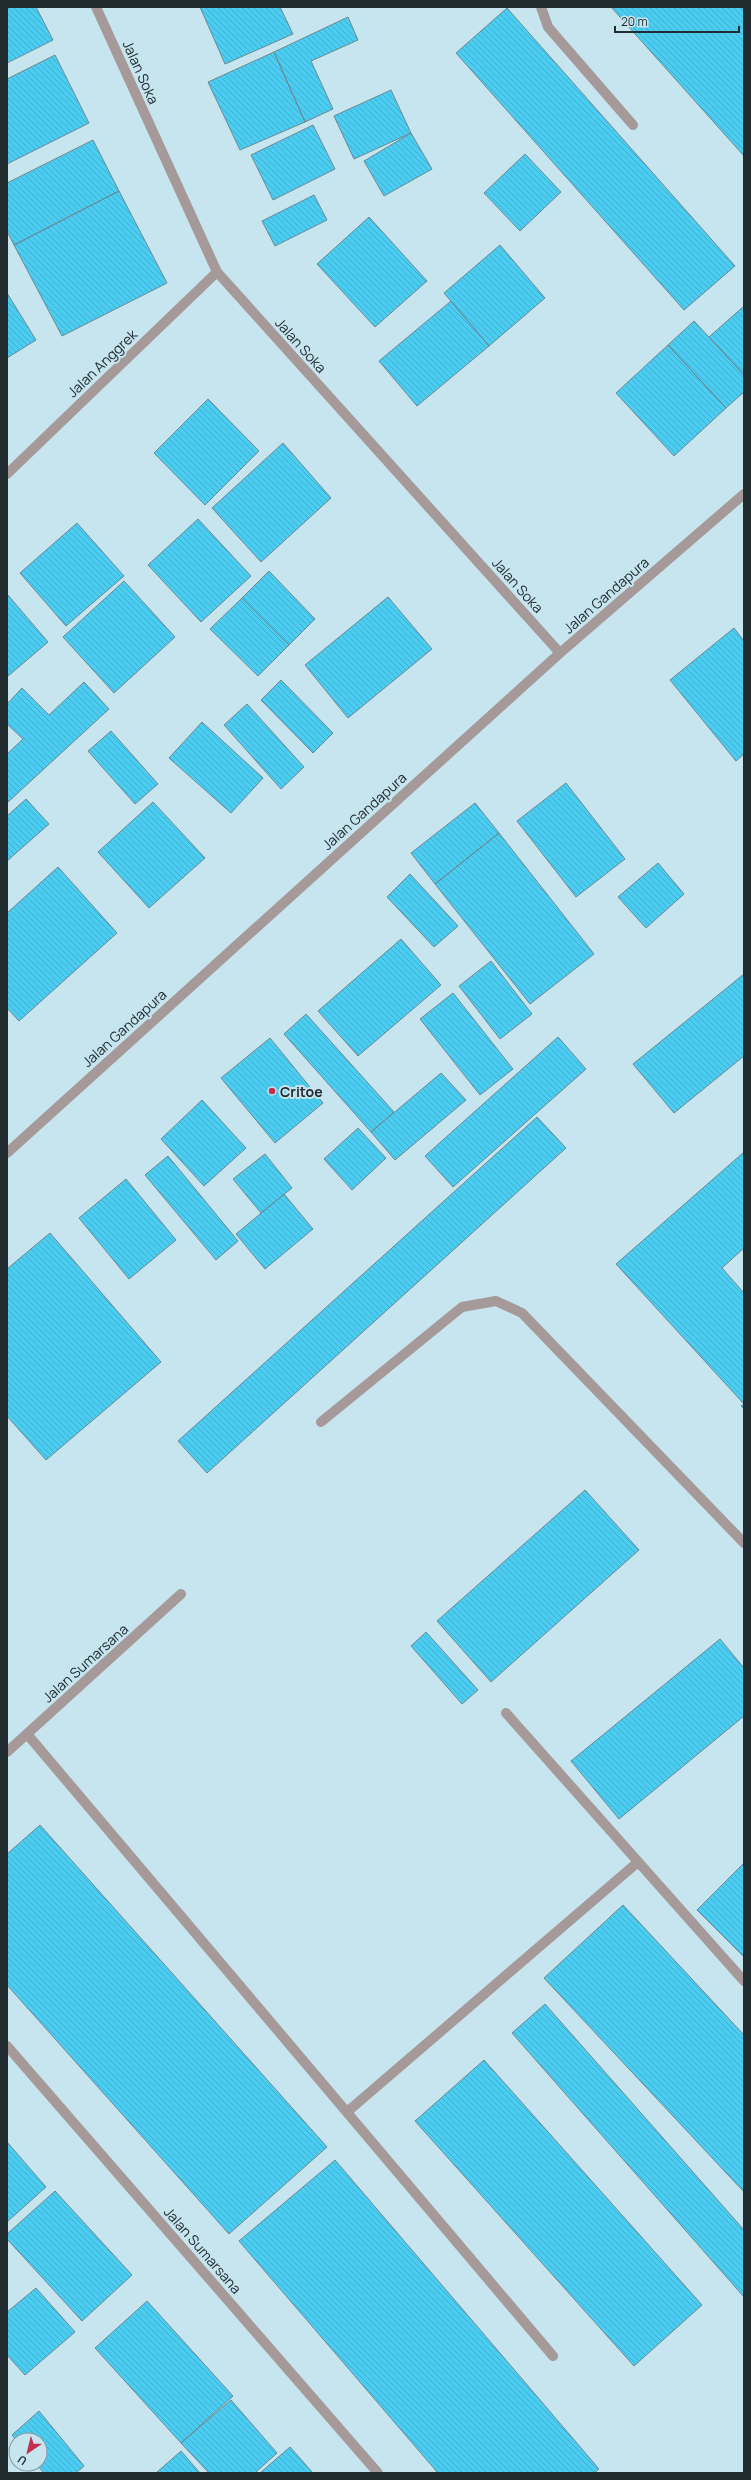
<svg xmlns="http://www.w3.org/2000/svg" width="751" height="2480" viewBox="0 0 751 2480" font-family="Manrope,sans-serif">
  <defs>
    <pattern id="building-back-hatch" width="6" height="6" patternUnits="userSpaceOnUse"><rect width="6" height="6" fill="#4bccf1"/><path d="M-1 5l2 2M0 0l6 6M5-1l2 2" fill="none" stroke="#41afcf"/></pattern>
  </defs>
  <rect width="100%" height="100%" fill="#c7e5ef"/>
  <path fill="url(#building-back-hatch)" stroke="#6d8992" d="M7,7H36L53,40L7,63Z
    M200,7H280L293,34L225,64Z
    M611,7H741L744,10V156Z
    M507,8L735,266L684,310L456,53Z
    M348,17L358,40L311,61L333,109L305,122L274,52Z
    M274,52L305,122L240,150L208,82Z
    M55,55L89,123L7,164V79Z
    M391,90L411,133L354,159L334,116Z
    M313,125L335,169L273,200L251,155Z
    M411,133L432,169L384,196L364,161Z
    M93,140L119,191L14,245L7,231V183Z
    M525,154L561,192L520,231L484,193Z
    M119,191L167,283L62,336L14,245Z
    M314,195L327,220L275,246L262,221Z
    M369,217L427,281L375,327L317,264Z
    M500,245L545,298L489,346L444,293Z
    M7,293L36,340L7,358Z
    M451,301L489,346L417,406L379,361Z
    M744,306V375L709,337Z
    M694,321L744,375V392L726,408L668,345Z
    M668,345L726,408L674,456L616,393Z
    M208,399L259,451L205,505L154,453Z
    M283,443L331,498L261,562L212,508Z
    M198,519L251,576L201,622L148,565Z
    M77,523L124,576L66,626L20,573Z
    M269,571L315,619L289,645L242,598Z
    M124,581L175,637L114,693L63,637Z
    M7,594L48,642L7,677Z
    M388,597L432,649L348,718L305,665Z
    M242,598L289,645L258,676L210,629Z
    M734,628L744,641V754L736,761L670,680Z
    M281,680L333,733L313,753L261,700Z
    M84,682L109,709L7,803V754L23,739L7,724V704L22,688L49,715Z
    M247,704L304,767L281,789L224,725Z
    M202,722L263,778L231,813L169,758Z
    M111,731L158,784L135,804L88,751Z
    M566,783L625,859L576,897L517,821Z
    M26,799L49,824L7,861V816Z
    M153,802L205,858L149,908L98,852Z
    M475,803L499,833L435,884L411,853Z
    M499,833L594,954L530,1004L435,884Z
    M658,863L684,894L646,928L618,897Z
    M58,867L117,933L19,1021L7,1008V913Z
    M410,874L458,926L434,947L387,897Z
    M401,939L441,985L358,1056L318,1011Z
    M491,961L532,1014L500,1039L459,986Z
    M744,974V1056L674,1113L633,1064Z
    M453,993L513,1069L480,1095L420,1019Z
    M306,1014L394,1112L371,1132L284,1034Z
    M558,1037L586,1069L453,1187L425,1156Z
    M270,1038L323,1103L275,1143L221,1078Z
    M441,1073L466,1100L395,1160L371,1132Z
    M202,1100L246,1148L204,1186L161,1139Z
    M537,1117L566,1148L207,1473L178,1441Z
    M358,1128L386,1158L352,1190L324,1159Z
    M744,1152V1248L722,1268L744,1293V1409L741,1406L744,1404L616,1264Z
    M265,1154L292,1188L261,1213L233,1179Z
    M168,1156L238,1241L216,1260L145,1175Z
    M126,1179L176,1240L129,1279L79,1218Z
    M284,1194L313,1229L265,1269L236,1234Z
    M50,1233L161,1362L46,1460L7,1416V1269Z
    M585,1490L639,1550L491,1682L437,1621Z
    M426,1632L478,1690L462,1704L411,1646Z
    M720,1639L744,1668V1716L619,1819L571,1761Z
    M40,1825L327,2147L229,2234L7,1985V1854Z
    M744,1863V1957L697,1910Z
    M623,1905L744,2035V2192L544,1978Z
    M545,2004L744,2230V2297L512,2033Z
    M484,2060L702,2305L634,2366L415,2121Z
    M7,2142L46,2187L7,2222Z
    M335,2160L599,2469L594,2473H438L239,2241Z
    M55,2191L132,2275L82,2321L7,2239V2234Z
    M36,2288L75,2332L25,2375L7,2355V2312Z
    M147,2301L233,2396L181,2443L95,2348Z
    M231,2400L277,2453L255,2473H209L181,2443Z
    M39,2411L84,2466L76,2473H44L36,2464H40V2440H16L12,2435Z
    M290,2447L313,2473H260Z
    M181,2451L200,2473H156Z"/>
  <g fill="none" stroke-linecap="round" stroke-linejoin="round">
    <path stroke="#a69999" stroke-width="10" d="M96,7L217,272L560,653
      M541,7L548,27L633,125
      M7,474L217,272
      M7,1153L560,653L744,494
      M321,1422L462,1307L496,1301L522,1313L744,1543
      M506,1713L744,1981
      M27,1734L553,2356
      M7,1752L181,1594
      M7,2046L378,2473
      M347,2112L638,1862"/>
  </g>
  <circle fill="#c1314f" stroke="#c7e5ef" stroke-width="1.5" cx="272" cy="1091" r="4"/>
  <g text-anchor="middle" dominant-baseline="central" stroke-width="4" stroke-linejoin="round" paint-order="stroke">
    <g font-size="14" fill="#212c30" stroke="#c7e5ef">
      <text transform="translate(141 72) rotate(66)">Jalan Soka</text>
      <text transform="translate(301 345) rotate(48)">Jalan Soka</text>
      <text transform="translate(102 363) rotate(-44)">Jalan Anggrek</text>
      <text transform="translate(518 585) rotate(48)">Jalan Soka</text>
      <text transform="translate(606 595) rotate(-41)">Jalan Gandapura</text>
      <text transform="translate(364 811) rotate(-42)">Jalan Gandapura</text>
      <text transform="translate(124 1028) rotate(-42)">Jalan Gandapura</text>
      <text transform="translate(85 1663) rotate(-42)">Jalan Sumarsana</text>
      <text transform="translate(203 2250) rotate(49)">Jalan Sumarsana</text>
    </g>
    <g font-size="14" font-weight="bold" fill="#212c30" stroke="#c7e5ef" text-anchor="start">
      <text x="280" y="1091">Critoe</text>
    </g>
  </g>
  <rect width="751" height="2480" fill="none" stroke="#212c30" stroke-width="16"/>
  <g transform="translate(28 2452) rotate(215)"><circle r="19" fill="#c7e5ef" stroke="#859ba3"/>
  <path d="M0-3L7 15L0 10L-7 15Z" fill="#c1314f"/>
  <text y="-6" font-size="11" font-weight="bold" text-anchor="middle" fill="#212c30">U</text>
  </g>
  <path d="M615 26v6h124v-6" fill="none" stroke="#212c30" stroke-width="2"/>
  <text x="621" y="26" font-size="12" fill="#212c30" stroke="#c7e5ef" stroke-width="3" paint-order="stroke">20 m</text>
</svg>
